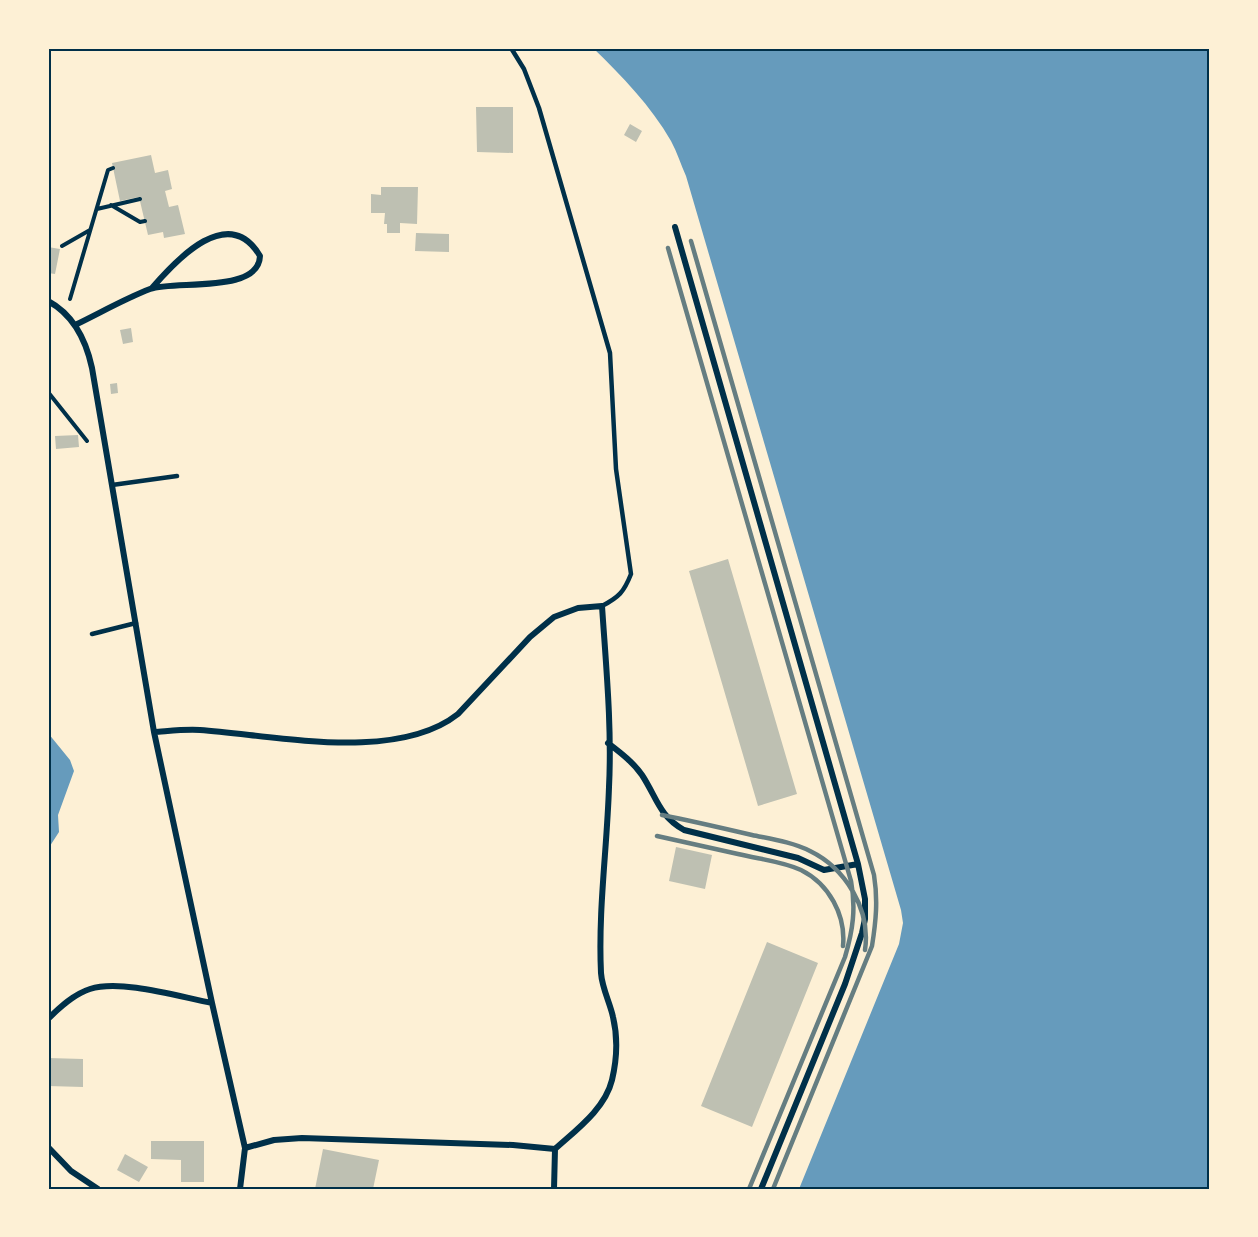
<svg xmlns="http://www.w3.org/2000/svg" width="1258" height="1237" viewBox="0 0 1258 1237" font-family="Inter,sans-serif">
  <rect width="100%" height="100%" fill="#fdf0d5"/>
  <path fill="#669bbc" d="M593,48H1210V1189H799L899,944L903,923L901,910L686,176C681,165 677,152 671,141C651,106 622,76 593,48Z
    M48,733L70,760L74,771L58,815L59,832L48,849Z"/>
  <path fill="#bec0b2" d="M476,107H513V153L477,152Z
    M630,124L642,131L636,142L624,135Z
    M151,155L155,173L168,170L172,189L165,191L169,207L178,205L185,234L164,238L163,232L148,235L139,197L120,201L112,163Z
    M381,187H418L417,224L400,223V233H387V224H384L385,213H371V194L381,195Z
    M416,233L449,234V252L415,251Z
    M48,247L60,249L55,274L48,273Z
    M131,328L133,342L123,344L120,330Z
    M117,383L118,393L111,394L110,384Z
    M78,435L79,447L56,449L55,436Z
    M728,559L797,794L758,806L689,571Z
    M676,847L712,855L705,889L669,881Z
    M767,942L818,963L752,1127L701,1106Z
    M48,1058L83,1059V1087L48,1086Z
    M151,1141H204V1182H181V1160L151,1159Z
    M323,1149L379,1160L373,1189H315Z
    M125,1154L148,1167L139,1182L117,1170Z"/>
  <g fill="none" stroke-linecap="round" stroke-linejoin="round">
    <path stroke="#003049" stroke-width="4" d="M111,205L140,222L145,221
      M97,209L140,199
      M62,246L90,230
      M70,299L108,170L113,168
      M48,392L87,441"/>
    <path stroke="#003049" stroke-width="4.5" d="M511,48L524,69L539,108L610,353L616,469L631,574C624,592 619,597 602,606
      M112,485L177,476
      M92,634L136,623"/>
    <path stroke="#003049" stroke-width="6" d="M675,227L858,864L865,899V919L862,933L845,984L761,1189
      M48,301C74,315 86,340 92,368L154,732L212,1003L245,1148L240,1189
      M75,325C100,313 124,299 150,289C174,280 259,294 260,256C229,203 177,259 152,288
      M154,732C169,731 185,729 200,730C274,735 396,763 458,714L530,637L554,617L578,608L602,606C606,666 612,727 609,787C607,849 598,911 601,973C602,988 610,1003 613,1017C618,1038 617,1059 612,1080C605,1109 576,1130 555,1149L554,1189
      M608,743C621,753 633,762 642,775C657,798 659,816 684,830L798,858L824,870L858,864
      M48,1019C60,1007 74,994 90,989C121,979 180,997 212,1003
      M48,1147L71,1171L98,1189
      M245,1148L274,1140L302,1138L513,1145L555,1149"/>
    <path stroke="#657d81" stroke-width="4.5" d="M691,241L874,875C878,900 876,921 872,946L773,1189
      M668,248L851,881C856,908 853,930 845,957L749,1189
      M662,815C692,821 722,828 752,835C771,839 792,842 810,851C845,868 871,909 865,950
      M657,836C684,842 711,848 738,854C758,859 782,861 801,870C829,884 846,915 843,946"/>
  </g>
  <rect width="1258" height="1237" fill="none" stroke="#fdf0d5" stroke-width="99"/>
  <rect x="50" y="50" width="1158" height="1138" fill="none" stroke="#003049" stroke-width="2"/>
</svg>
